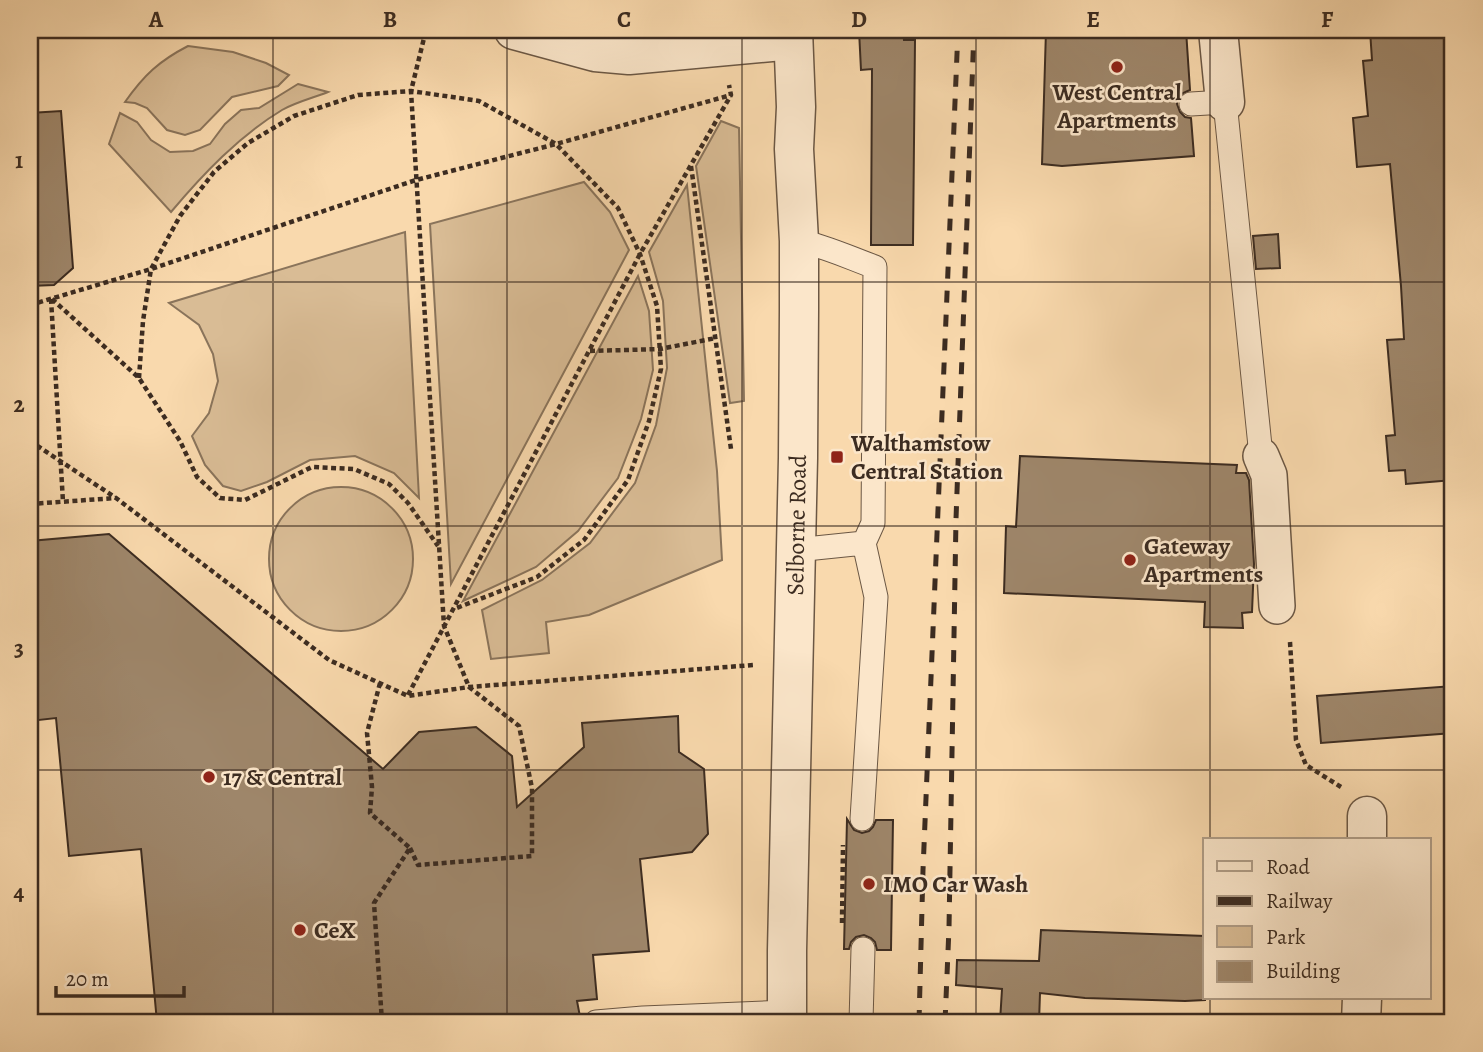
<svg xmlns="http://www.w3.org/2000/svg" width="1483" height="1052" viewBox="0 0 1483 1052" font-family="Alegreya,serif">
  <rect width="100%" height="100%" fill="#f9d9ad"/>
  <filter id="stains"><feTurbulence type="fractalNoise" baseFrequency=".00286" numOctaves="4"/><feColorMatrix values="0 0 0 0 .2 0 0 0 0 .09 0 0 0 0 .02 0 0 0 .5 -.17"/></filter>
  <radialGradient id="worn" r=".72"><stop offset=".6" stop-color="#630" stop-opacity="0"/><stop offset="1" stop-color="#630" stop-opacity=".3"/></radialGradient>
  <path fill="#d9bc95" stroke="#8a745b" stroke-width="2" d="M188,46L233,52L266,63L289,75L278,86L232,97L200,130L185,135L167,130L147,108L135,103L125,102C144,75 159,61 188,46Z
    M298,84L328,92C313,98 296,102 282,110C239,136 203,174 171,212L109,144L120,113L137,122L151,140L170,152L193,151L210,144L225,124L241,110L259,108Z
    M721,121L739,128L744,401L730,403L696,166Z
    M584,182L610,212L629,250L451,584L430,224Z
    M687,185L717,471L722,560L589,615L546,622L549,653L491,659L482,610L542,580L590,543L635,483L656,425L667,368L663,301L649,252Z
    M405,232L419,498L394,473L355,456L310,460L267,482L241,491L223,486L205,465L192,436L209,413L218,381L213,354L199,325L169,303Z
    M638,276L649,311L653,370L641,419L618,478L578,531L536,567L463,601Z
    M269 559a72 72 0 1 1 144 0a72 72 0 1 1-144 0Z"/>
  <path fill="#9e866a" stroke="#3c2c21" stroke-width="2" d="M859,30H903L904,40H915L913,245H871L872,69L861,70Z
    M1046,30H1186L1190,90L1183,93L1178,98L1177,104L1180,112L1185,117L1191,118L1194,156L1062,166L1042,164Z
    M1370,30H1453V480L1406,484L1405,470L1389,471L1386,436L1395,435L1387,340L1404,339L1401,286L1390,164L1357,167L1353,118L1368,116L1363,61L1372,60Z
    M61,111L73,268L54,285L30,286V113Z
    M1278,234L1280,268L1256,269L1253,236Z
    M1020,456L1237,465L1236,473H1246L1249,480L1254,564L1252,612L1242,613L1243,628L1204,627L1205,602L1004,593L1006,526L1016,527Z
    M109,534L383,769L419,732L476,727L512,756L517,807L584,747L582,723L678,716L679,752L704,769L708,834L692,852L640,859L649,951L593,955L597,999L577,1001L581,1022H157L141,849L69,856L56,718L30,721V541Z
    M1453,686V733L1321,743L1317,696Z
    M847,819L854,830L862,833L869,831L873,827L876,820H893L891,950H877L875,942L871,938L864,935L856,937L851,942L849,949H844Z
    M1041,930L1205,936V1000L1185,1001L1085,998L1040,993L1039,1022H1000L1002,989L956,985L957,960L1039,961Z"/>
  <g fill="none" stroke-linecap="round" stroke-linejoin="round">
    <defs>
      <path id="service" d="M1191,104L1225,102L1261,456
        M796,550L864,543L873,523L875,267C850,258 825,246 799,241
        M862,819L876,597L864,543
        M596,1022L643,1018L787,1012
        M861,1022L863,949"/>
      <path id="pedestrian" d="M1261,456L1269,475L1277,606"/>
      <path id="minor" d="M514,30L595,52L629,55L793,40
        M1218,30L1225,102
        M1367,840V816
        M1361,1022L1362,998"/>
      <g id="tertiary">
        <path id="s1" d="M787,1022V951L798,458L799,310V241L794,149L796,107L793,30"/>
      </g>
    </defs>
    <use href="#service" stroke="#6b5744" stroke-width="25"/>
    <use href="#pedestrian" stroke="#6b5744" stroke-width="38"/>
    <use href="#minor" stroke="#6b5744" stroke-width="41"/>
    <use href="#tertiary" stroke="#6b5744" stroke-width="41"/>
    <path stroke="#3c2c21" stroke-width="4.5" stroke-dasharray="5 3.5" stroke-linecap="butt" d="M691,166L731,449
      M51,299L63,502
      M52,299L139,378L180,441L197,477L220,498L245,500L312,467L354,469L389,484L408,503L438,546
      M30,305L151,269L416,180L556,144L731,95
      M590,351L660,349L716,338
      M139,378L143,321L151,269L180,216L214,172L248,143L294,116L358,95L411,91L479,101L556,144L618,208L640,254L657,306L661,369L649,421L628,480L584,540L537,577L454,609
      M30,441L116,498L329,660L408,696L469,687L753,665
      M30,504L116,498
      M1290,642L1296,740L1306,765L1341,787
      M380,683L367,733L372,787L370,813L410,848L374,903L382,1022
      M408,695L640,254L731,95L729,85
      M410,848L418,865L532,856V788L519,726L469,687L444,626L411,91L426,30
      M842,923L843,845"/>
    <use href="#service" stroke="#fbe6ca" stroke-width="23"/>
    <use href="#pedestrian" stroke="#fbe6ca" stroke-width="35"/>
    <use href="#minor" stroke="#fbe6ca" stroke-width="38"/>
    <use href="#tertiary" stroke="#fbe6ca" stroke-width="38"/>
    <path stroke="#3c2c21" stroke-width="5" stroke-dasharray="12 12" stroke-linecap="butt" d="M919,1022L923,870L958,30
      M945,1022L949,928L956,519L974,30"/>
  </g>
  <path fill="none" stroke="#3c2c21" stroke-width="2" stroke-opacity="0.55" d="M273,30V1022M507,30V1022M742,30V1022M976,30V1022M1210,30V840M30,282H1453M30,526H1453M30,770H1453M1210,998V1022"/>
  <g fill="#8f2418" stroke="#fbe6ca" stroke-width="2.5">
    <circle cx="1117" cy="67" r="7"/>
    <rect x="830" y="450" width="14" height="14" rx="3.5"/>
    <circle cx="1130" cy="560" r="7"/>
    <circle cx="209" cy="777" r="7"/>
    <circle cx="869" cy="884" r="7"/>
    <circle cx="300" cy="930" r="7"/>
  </g>
  <g text-anchor="middle" dominant-baseline="central" stroke-width="5" stroke-linejoin="round" paint-order="stroke">
    <g font-size="24" font-weight="bold" fill="#3c2c21" stroke="#fbe6ca" text-anchor="start">
      <text x="1117" y="92" text-anchor="middle">West Central<tspan x="1117" dy="28">Apartments</tspan></text>
      <text x="851" y="443">Walthamstow<tspan x="851" dy="28">Central Station</tspan></text>
      <text x="1144" y="546">Gateway<tspan x="1144" dy="28">Apartments</tspan></text>
      <text x="223" y="777">17 &amp; Central</text>
      <text x="883" y="884">IMO Car Wash</text>
      <text x="314" y="930">CeX</text>
    </g>
    <g font-size="24" fill="#3c2c21" stroke="#fbe6ca">
      <text stroke="none"><textPath href="#s1" startOffset="497">Selborne Road</textPath></text>
    </g>
  </g>
  <rect width="1483" height="1052" fill="none" stroke="#f9d9ad" stroke-width="77"/>
  <rect x="1203" y="838" width="228" height="161" fill="#fbe6ca" stroke="#af9c86" stroke-width="2"/>
  <rect x="1217" y="861" width="35" height="10" fill="#fbe6ca" stroke="#af9c86" stroke-width="2"/>
  <text x="1266" y="874" font-size="21" fill="#3c2c21">Road</text>
  <rect x="1217" y="896" width="35" height="10" fill="#3c2c21" stroke="#af9c86" stroke-width="2"/>
  <text x="1266" y="908" font-size="21" fill="#3c2c21">Railway</text>
  <rect x="1217" y="926" width="35" height="21" fill="#d9bc95" stroke="#af9c86" stroke-width="2"/>
  <text x="1266" y="944" font-size="21" fill="#3c2c21">Park</text>
  <rect x="1217" y="961" width="35" height="21" fill="#9e866a" stroke="#af9c86" stroke-width="2"/>
  <text x="1266" y="978" font-size="21" fill="#3c2c21">Building</text>
  <path d="M56 986v10h128v-10" fill="none" stroke="#3c2c21" stroke-width="3.5"/>
  <text x="66" y="986" font-size="21" fill="#3c2c21" stroke="#fbe6ca" stroke-width="5" paint-order="stroke">20 m</text>
  <rect x="38" y="38" width="1406" height="976" fill="none" stroke="#3c2c21" stroke-width="2.5"/>
  <g font-size="23" text-anchor="middle" font-weight="bold" fill="#3c2c21">
    <text x="156" y="27">A</text>
    <text x="390" y="27">B</text>
    <text x="624" y="27">C</text>
    <text x="859" y="27">D</text>
    <text x="1093" y="27">E</text>
    <text x="1327" y="27">F</text>
    <text x="19" y="168">1</text>
    <text x="19" y="412">2</text>
    <text x="19" y="656">3</text>
    <text x="19" y="900">4</text>
  </g>
  <rect width="100%" height="100%" filter="url(#stains)"/>
  <rect width="100%" height="100%" fill="url(#worn)"/>
</svg>
